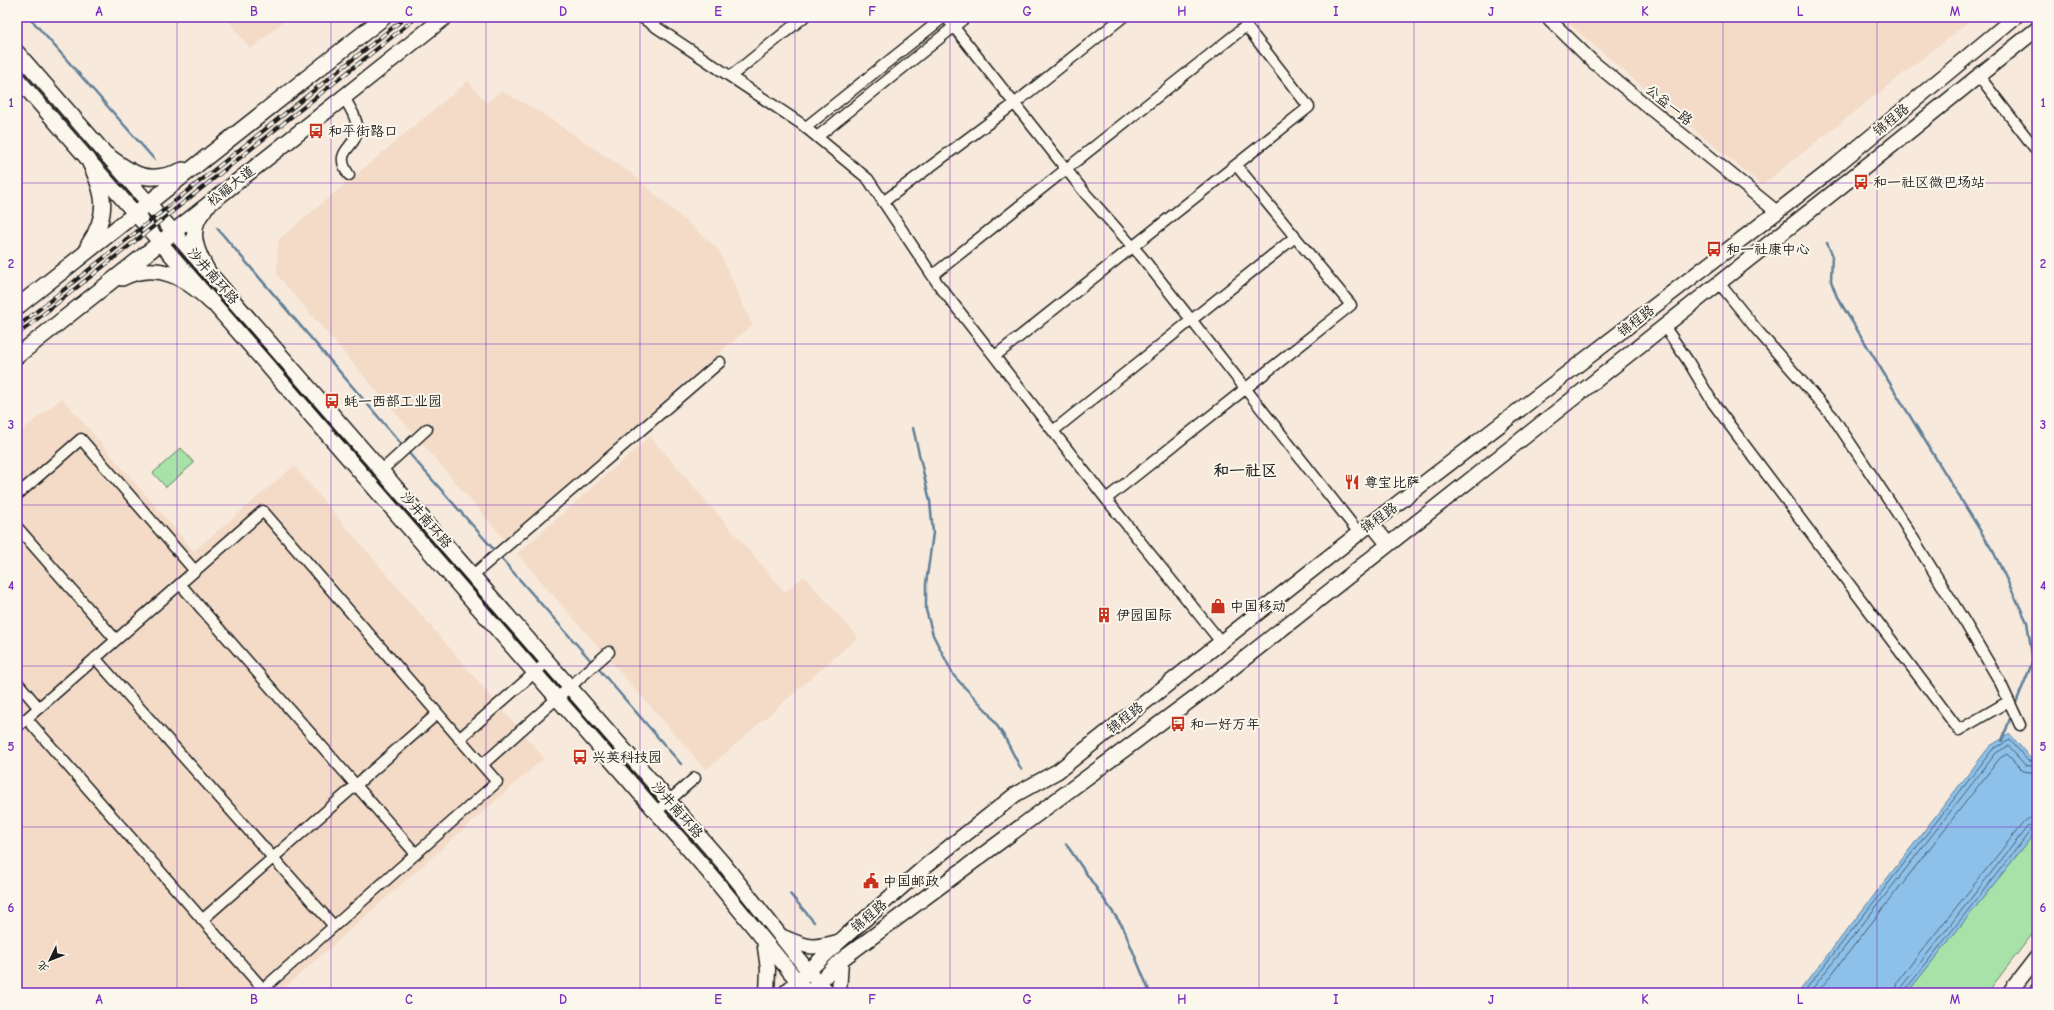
<svg xmlns="http://www.w3.org/2000/svg" width="2054" height="1010" viewBox="0 0 2054 1010" font-family="'Comic Neue','LXGW WenKai TC',sans-serif">
  <rect width="100%" height="100%" fill="#f7eadc"/>
  <filter id="ink" filterUnits="userSpaceOnUse"><feTurbulence type="fractalNoise" baseFrequency=".025" numOctaves="2"/><feDisplacementMap in="SourceGraphic" scale="8" xChannelSelector="R" yChannelSelector="G"/><feConvolveMatrix kernelMatrix="1 2 1 2 8 2 1 2 1" color-interpolation-filters="sRGB"/></filter>
  <g filter="url(#ink)">
    <path fill="#f3dbc8" d="M225,17H289L251,49Z
      M1561,17H1975L1762,185L1659,101Z
      M468,81L486,103L501,91L540,112L632,174L719,250L752,325L504,539L277,275L278,240Z
      M62,398L194,551L294,466L544,758L279,993H17V434Z
      M650,436L785,592L804,576L858,637L706,770L517,554Z"/>
    <path fill="#a7e2a8" stroke="#627f62" d="M181,448L194,463L166,487L153,473Z
      M2037,830V928L1987,993H1907Z"/>
    <path fill="#8dc1ea" stroke="#607f98" d="M2010,734L2030,758H2037V830L1907,993H1798L1990,746Z"/>
    <g fill="none" stroke-linecap="round" stroke-linejoin="round">
      <path stroke="#495e6e" stroke-width="1" d="M1803,993L1993,749L2010,740L2028,761L2037,762
        M1809,993L1996,753L2008,746L2025,765L2037,767
        M1817,993L2000,758L2007,754L2023,771L2037,773
        M1894,993L1897,982L2023,823L2029,818L2037,816
        M1900,993L1902,986L2028,826L2037,823
        M1905,993L1906,989L2032,829L2037,828"/>
      <path stroke="#607f98" stroke-width="2.5" d="M29,17L154,159
        M217,228L404,447
        M1827,243L1832,254L1831,281L1837,297L1994,553L2027,622L2033,661L2015,705
        M913,428L930,501L933,533L926,584V610L933,635L954,676L987,711L1004,736L1021,769
        M407,451L496,552
        M499,556L593,663
        M597,667L681,764
        M2002,741L2012,713
        M1066,844L1123,927L1150,993
        M790,894L814,922
        M872,990L875,993"/>
      <defs>
        <path id="minor" d="M641,17L800,123L868,179L938,284L1106,499L1221,642
          M946,17L1085,193L1141,256L1359,533
          M731,76L804,17
          M1979,76L2037,151
          M344,97C349,107 357,117 357,128C358,149 331,149 349,175
          M806,127L944,17
          M817,137L966,17
          M883,202L1014,104L1123,17
          M933,275L1246,26L1309,107L995,356
          M1719,283L1757,330L1833,417L1903,522L1966,624L2000,682L2020,725
          M1664,326L1688,361L1713,403L1959,730L2009,701
          M1053,431L1295,237
          M382,470L427,429
          M17,495L81,439L195,571
          M1106,499L1351,305L1236,165
          M17,527L116,640
          M473,575L720,362
          M180,584L416,854
          M95,658L334,926
          M17,682L39,708
          M17,727L263,511L497,782L263,989L27,719
          M459,739L548,661
          M482,765L609,652
          M656,812L695,778
          M202,920L437,714"/>
        <path id="tertiary" d="M1547,17L1593,62L1777,212"/>
        <path id="secondary" d="M17,52L723,863L809,972L829,993
          M17,78L710,874L804,989
          M1371,523L1388,544
          M783,937C808,948 812,949 838,942
          M764,940L768,969L767,993
          M785,993L840,941L928,864L1016,794L1058,771L1359,533L1777,212L1832,169L2015,17
          M809,993L841,960L1206,689L1844,184L2037,29
          M839,993L841,960
          M2009,993L2037,957
          M2035,993L2037,991"/>
        <path id="primary" d="M108,156C136,177 149,184 183,170
          M88,159C105,193 110,213 88,246
          M204,210C187,229 196,251 207,270
          M122,278C158,260 186,278 212,303
          M17,307L384,17
          M17,356L445,17"/>
      </defs>
      <use href="#minor" stroke="#1c1c1c" stroke-width="13"/>
      <use href="#tertiary" stroke="#1c1c1c" stroke-width="15"/>
      <use href="#secondary" stroke="#1c1c1c" stroke-width="17"/>
      <use href="#primary" stroke="#1c1c1c" stroke-width="18"/>
      <use href="#minor" stroke="#fbf7ec" stroke-width="10"/>
      <use href="#tertiary" stroke="#fbf7ec" stroke-width="12"/>
      <use href="#secondary" stroke="#fbf7ec" stroke-width="14"/>
      <use href="#primary" stroke="#fbf7ec" stroke-width="15"/>
      <defs>
        <path id="rail" d="M17,327L406,17
          M17,335L417,17"/>
      </defs>
      <use href="#rail" stroke="#1c1c1c" stroke-width="4"/>
      <use href="#rail" stroke="#fbf7ec" stroke-width="2.5" stroke-dasharray="8" stroke-linecap="butt"/>
    </g>
  </g>
  <path fill="none" stroke="#7b2cbf" stroke-width="1" stroke-opacity="0.55" d="M177,17V993M331,17V993M486,17V993M640,17V993M795,17V993M950,17V993M1104,17V993M1259,17V993M1414,17V993M1568,17V993M1723,17V993M1877,17V993M17,183H2037M17,344H2037M17,505H2037M17,666H2037M17,827H2037"/>
  <defs>
    <symbol id="bus-bare" viewBox="-9 -9 18 18"><path d="M-5-6H5V4H4V6H2V4H-2V6H-4V4H-5ZM-3.5-4V0h7V-4ZM-3.5 1.2v1.5H-2V1.2ZM2 1.2v1.5H3.5V1.2Z" fill="#c8321e" stroke="#fbf7ec" stroke-width="2.5" paint-order="stroke"/></symbol>
    <symbol id="restaurant-bare" viewBox="-9 -9 18 18"><path d="M-5-6h1v4h1v-4h1v4h1v-4h1v5L-1.5 .5V6h-2V.5L-5-1ZM5-6V6H3V1.5H1.5Q1.5-4 5-6Z" fill="#c8321e" stroke="#fbf7ec" stroke-width="2.5" paint-order="stroke"/></symbol>
    <symbol id="shop-bare" viewBox="-9 -9 18 18"><path d="M-5-2.5h2.3a2.7 3.5 0 0 1 5.4 0H5L5.5 6h-11ZM-1.5-2.5h3a1.5 2.3 0 0 0-3 0Z" fill="#c8321e" stroke="#fbf7ec" stroke-width="2.5" paint-order="stroke"/></symbol>
    <symbol id="building-bare" viewBox="-9 -9 18 18"><path d="M-4-6H4V6H1V3H-1V6H-4ZM-2.5-4.3h1.7v1.8h-1.7ZM.8-4.3h1.7v1.8H.8ZM-2.5-1h1.7V.8h-1.7ZM.8-1h1.7V.8H.8Z" fill="#c8321e" stroke="#fbf7ec" stroke-width="2.5" paint-order="stroke"/></symbol>
    <symbol id="civic-bare" viewBox="-9 -9 18 18"><path d="M-.6-6.5H3V-4.5H.6V-3L4-1V1h2V6H-6V1h2V-1L-.6-3ZM-1.2 2.5V6h2.4V2.5Z" fill="#c8321e" stroke="#fbf7ec" stroke-width="2.5" paint-order="stroke"/></symbol>
  </defs>
  <g fill-rule="evenodd">
    <use href="#bus-bare" x="305" y="120" width="22" height="22"/>
    <use href="#bus-bare" x="1850" y="171" width="22" height="22"/>
    <use href="#bus-bare" x="1703" y="238" width="22" height="22"/>
    <use href="#bus-bare" x="321" y="390" width="22" height="22"/>
    <use href="#restaurant-bare" x="1341" y="471" width="22" height="22"/>
    <use href="#shop-bare" x="1207" y="595" width="22" height="22"/>
    <use href="#building-bare" x="1093" y="604" width="22" height="22"/>
    <use href="#bus-bare" x="1167" y="713" width="22" height="22"/>
    <use href="#bus-bare" x="569" y="746" width="22" height="22"/>
    <use href="#civic-bare" x="860" y="870" width="22" height="22"/>
  </g>
  <g text-anchor="middle" dominant-baseline="central" stroke-width="4" stroke-linejoin="round" paint-order="stroke">
    <g font-size="14" fill="#1c1c1c" stroke="#fbf7ec">
      <text transform="translate(1669 105) rotate(39)">公益一路</text>
      <text transform="translate(1891 120) rotate(-40)">锦程路</text>
      <text transform="translate(231 186) rotate(-38)">松福大道</text>
      <text transform="translate(213 276) rotate(49)">沙井南环路</text>
      <text transform="translate(1636 321) rotate(-38)">锦程路</text>
      <text transform="translate(1379 518) rotate(-36)">锦程路</text>
      <text transform="translate(426 520) rotate(49)">沙井南环路</text>
      <text transform="translate(1125 718) rotate(-38)">锦程路</text>
      <text transform="translate(677 810) rotate(49)">沙井南环路</text>
      <text transform="translate(869 916) rotate(-41)">锦程路</text>
    </g>
    <g font-size="14" fill="#1c1c1c" stroke="#fbf7ec" text-anchor="start">
      <text x="328" y="131">和平街路口</text>
      <text x="1873" y="182">和一社区微巴场站</text>
      <text x="1726" y="249">和一社康中心</text>
      <text x="344" y="401">蚝一西部工业园</text>
      <text x="1364" y="482">尊宝比萨</text>
      <text x="1230" y="606">中国移动</text>
      <text x="1116" y="615">伊园国际</text>
      <text x="1190" y="724">和一好万年</text>
      <text x="592" y="757">兴英科技园</text>
      <text x="883" y="881">中国邮政</text>
    </g>
    <g font-size="16" font-weight="bold" fill="#1c1c1c" stroke="#fbf7ec">
      <text x="1245" y="471">和一社区</text>
    </g>
  </g>
  <rect width="2054" height="1010" fill="none" stroke="#fbf7ec" stroke-width="44"/>
  <g transform="translate(50 960) rotate(227)" stroke="#fbf7ec" stroke-width="3" paint-order="stroke">
  <path d="M0-3L7 15L0 10L-7 15Z" fill="#1c1c1c"/>
  <text y="-6" font-size="11" font-weight="bold" text-anchor="middle" fill="#1c1c1c">北</text>
  </g>
  <rect x="22" y="22" width="2010" height="966" fill="none" stroke="#7b2cbf" stroke-width="1.5"/>
  <g font-size="13" text-anchor="middle" font-weight="bold" fill="#7b2cbf">
    <text x="99" y="16">A</text>
    <text x="254" y="16">B</text>
    <text x="409" y="16">C</text>
    <text x="563" y="16">D</text>
    <text x="718" y="16">E</text>
    <text x="872" y="16">F</text>
    <text x="1027" y="16">G</text>
    <text x="1182" y="16">H</text>
    <text x="1336" y="16">I</text>
    <text x="1491" y="16">J</text>
    <text x="1645" y="16">K</text>
    <text x="1800" y="16">L</text>
    <text x="1955" y="16">M</text>
    <text x="11" y="107">1</text>
    <text x="2043" y="107">1</text>
    <text x="11" y="268">2</text>
    <text x="2043" y="268">2</text>
    <text x="11" y="429">3</text>
    <text x="2043" y="429">3</text>
    <text x="11" y="590">4</text>
    <text x="2043" y="590">4</text>
    <text x="11" y="751">5</text>
    <text x="2043" y="751">5</text>
    <text x="11" y="912">6</text>
    <text x="2043" y="912">6</text>
    <text x="99" y="1004">A</text>
    <text x="254" y="1004">B</text>
    <text x="409" y="1004">C</text>
    <text x="563" y="1004">D</text>
    <text x="718" y="1004">E</text>
    <text x="872" y="1004">F</text>
    <text x="1027" y="1004">G</text>
    <text x="1182" y="1004">H</text>
    <text x="1336" y="1004">I</text>
    <text x="1491" y="1004">J</text>
    <text x="1645" y="1004">K</text>
    <text x="1800" y="1004">L</text>
    <text x="1955" y="1004">M</text>
  </g>
</svg>
